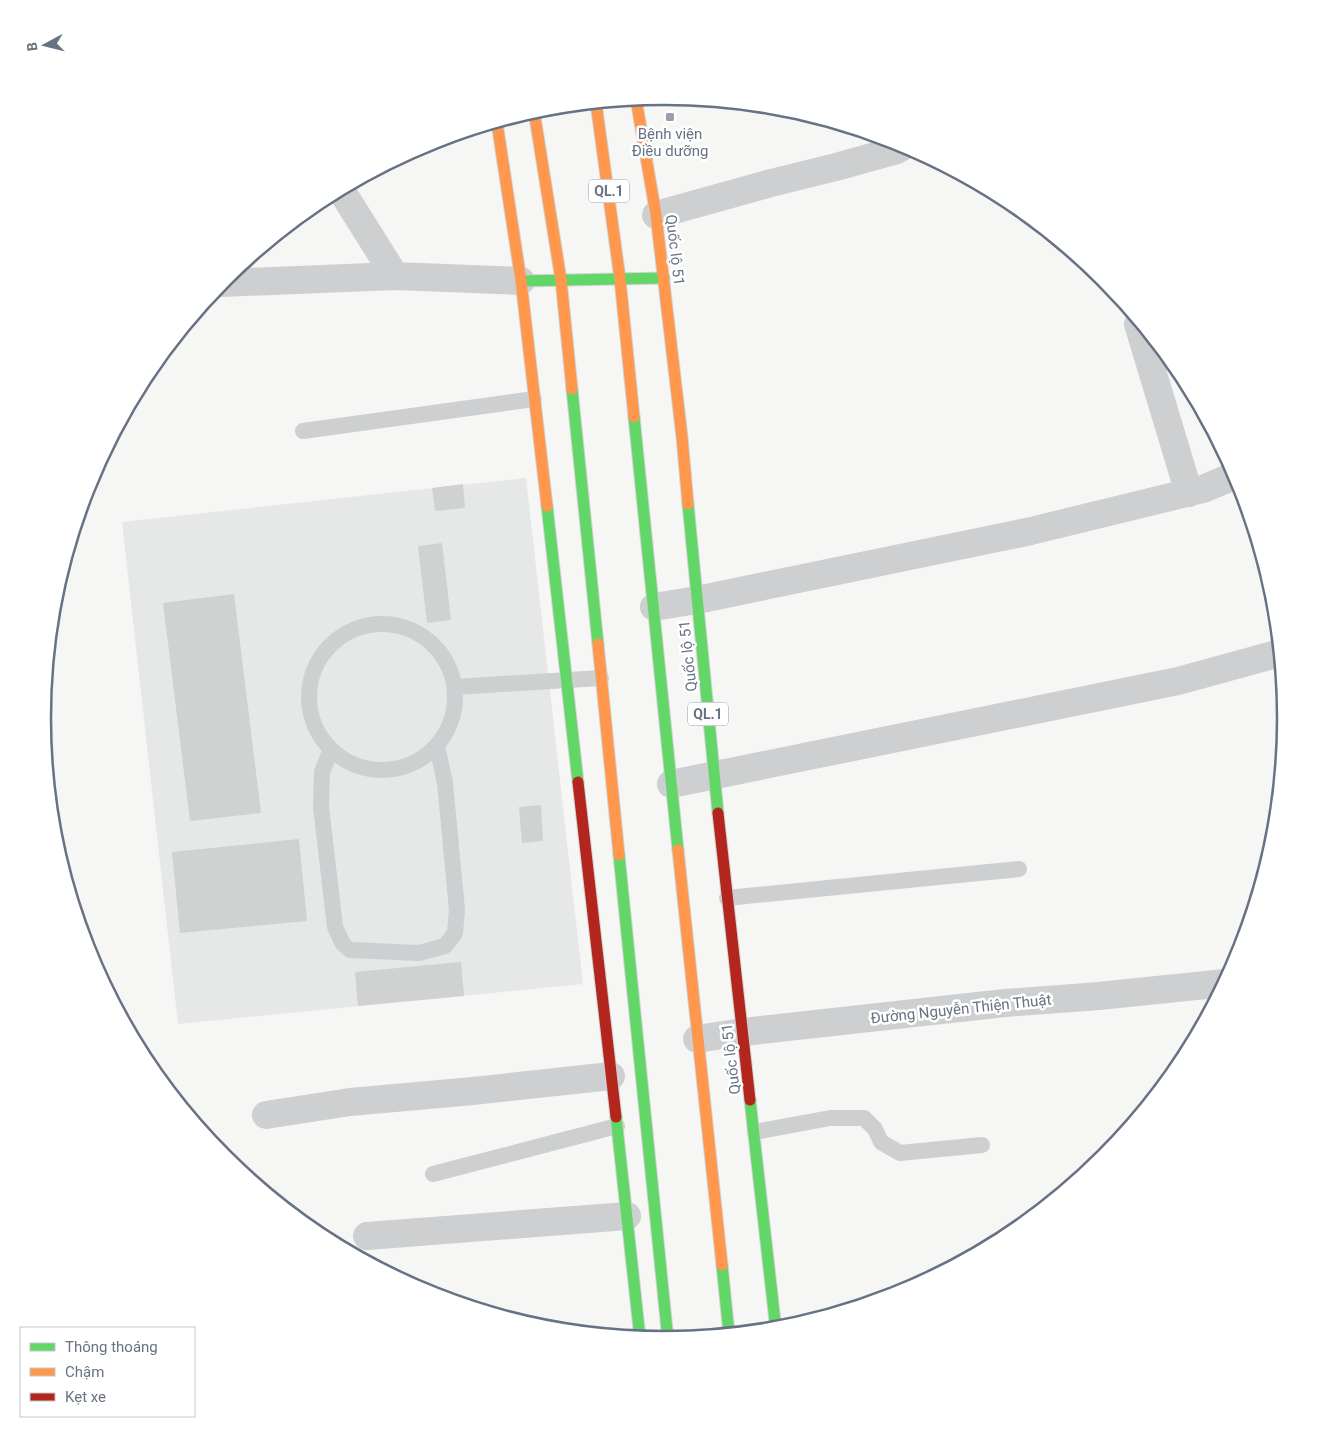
<svg xmlns="http://www.w3.org/2000/svg" width="1329" height="1437" viewBox="0 0 1329 1437" font-family="Roboto,sans-serif">
  <rect width="100%" height="100%" fill="#f6f6f5"/>
  <path fill="#e6e7e7" d="M526,478L583,984L178,1024L122,522Z"/>
  <path fill="#d0d1d1" d="M463,484L465,508L435,511L432,488Z
    M442,543L451,620L427,623L418,546Z
    M234,594L261,813L190,821L163,603Z
    M541,805L543,841L522,843L519,807Z
    M299,839L307,921L180,933L172,852Z
    M461,962L464,996L358,1006L355,972Z"/>
  <g fill="none" stroke-linecap="round" stroke-linejoin="round">
    <defs>
      <path id="fast" d="M521,281L664,278
        M572,389L598,644
        M634,417L678,850
        M688,504L718,813
        M547,506L578,782
        M619,855L668,1340
        M750,1100L776,1330
        M616,1117L640,1338
        M722,1265L729,1334"/>
      <path id="slow" d="M636,99L656,215L682,437L688,504
        M596,103L620,279L634,417
        M534,111L561,280L572,389
        M497,123L521,281L547,506
        M598,644L619,855
        M678,850L722,1265"/>
      <path id="jam" d="M578,782L616,1117
        M718,813L750,1100"/>
    </defs>
    <use href="#fast" stroke="#d2d3d3" stroke-width="13"/>
    <use href="#slow" stroke="#d2d3d3" stroke-width="13"/>
    <use href="#jam" stroke="#d2d3d3" stroke-width="13"/>
    <path stroke="#cecfd0" stroke-width="16" d="M303,431L534,399
      M309 697a73 73 0 1 1 146 0a73 73 0 1 1-146 0Z
      M455,687L601,678
      M331,749L322,772L321,807L335,927L343,944L350,950L419,953L445,946L455,933L457,910L445,783L437,746
      M727,898L1019,869
      M755,1132L830,1118H864L875,1129L881,1142L900,1153L982,1145
      M433,1174L617,1126"/>
    <path stroke="#cecfd0" stroke-width="28" d="M341,190L395,276
      M656,215L771,183L836,167L897,150L905,145
      M221,283L395,276L521,281
      M1138,324L1189,493
      M654,607L697,600L1031,531L1203,489L1236,475
      M671,784L1178,681L1280,653
      M697,1039L743,1032L1005,1003L1099,996L1225,983
      M266,1115L350,1102L473,1091L611,1076
      M367,1236L627,1216"/>
    <use href="#fast" stroke="#63d668" stroke-width="11"/>
    <use href="#slow" stroke="#ff974d" stroke-width="11"/>
    <use href="#jam" stroke="#b3261e" stroke-width="11"/>
  </g>
  <rect fill="#99a0ac" stroke="#fff" stroke-width="2" x="665" y="112" width="10" height="10" rx="2.5"/>
  <g text-anchor="middle" dominant-baseline="central" stroke-width="5" stroke-linejoin="round" paint-order="stroke">
    <g fill="#fff" stroke="#959ca9" stroke-width="1">
      <rect x="589" y="179.5" width="40" height="23" rx="4"/>
      <rect x="688" y="702.5" width="40" height="23" rx="4"/>
    </g>
    <g font-size="14" font-weight="bold" fill="#677284">
      <text x="609" y="191">QL.1</text>
      <text x="708" y="714">QL.1</text>
    </g>
    <g font-size="15" fill="#677284" stroke="#fff">
      <text x="670" y="134">Bệnh viện<tspan x="670" dy="17">Điều dưỡng</tspan></text>
    </g>
    <g font-size="15" fill="#677284" stroke="#fff">
      <text transform="translate(675 250) rotate(83)">Quốc lộ 51</text>
      <text transform="translate(688 656) rotate(-96)">Quốc lộ 51</text>
      <text transform="translate(961 1009) rotate(-6)">Đường Nguyễn Thiện Thuật</text>
      <text transform="translate(731 1059) rotate(-97)">Quốc lộ 51</text>
    </g>
  </g>
  <path d="M0 0H1329V1437H0ZM51 718a613 613 0 1 1 1226 0a613 613 0 1 1-1226 0Z" fill="#fff" fill-rule="evenodd"/>
  <path fill="none" stroke="#677284" stroke-width="2.5" d="M51 718a613 613 0 1 1 1226 0a613 613 0 1 1-1226 0Z"/>
  <rect x="20" y="1327" width="175" height="90" fill="#ffffff" stroke="#c2c7ce"/>
  <rect x="30" y="1343" width="25" height="8" fill="#63d668" stroke="#c2c7ce"/>
  <text x="65" y="1352" font-size="15" fill="#677284">Thông thoáng</text>
  <rect x="30" y="1368" width="25" height="8" fill="#ff974d" stroke="#c2c7ce"/>
  <text x="65" y="1377" font-size="15" fill="#677284">Chậm</text>
  <rect x="30" y="1393" width="25" height="8" fill="#b3261e" stroke="#c2c7ce"/>
  <text x="65" y="1402" font-size="15" fill="#677284">Kẹt xe</text>
  <g transform="translate(45 45) rotate(263)" stroke="#ffffff" stroke-width="4" paint-order="stroke">
  <path d="M0-4L9 19L0 12L-9 19Z" fill="#677284"/>
  <text y="-8" font-size="14" font-weight="bold" text-anchor="middle" fill="#677284">B</text>
  </g>
</svg>
